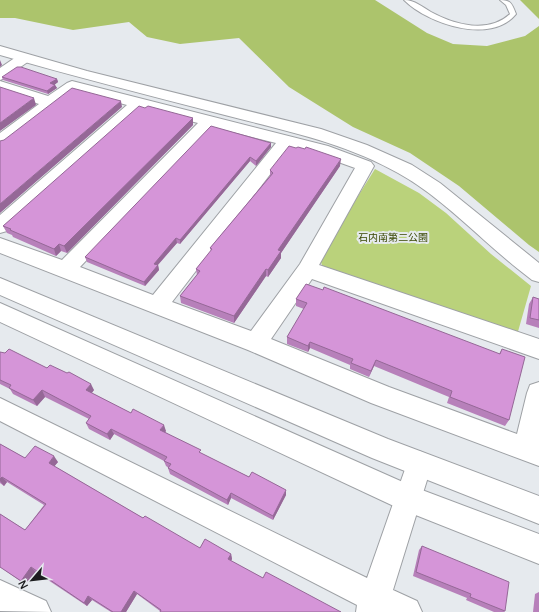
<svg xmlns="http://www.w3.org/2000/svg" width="539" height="612" viewBox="0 0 539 612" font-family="Manrope,'Noto Sans JP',sans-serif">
  <rect width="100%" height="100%" fill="#e6eaee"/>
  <path fill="#bad27b" d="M375,169L419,193L446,213L491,254L531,286L517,335L323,267L319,258Z"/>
  <path fill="#acc46c" d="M0,0H375L427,33L453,44L487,46L525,36L539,26V252L529,245L459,186L410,153L353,127L289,87L239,38L180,44L147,37L129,22L73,30L15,18H0Z
    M520,0H539V19Z"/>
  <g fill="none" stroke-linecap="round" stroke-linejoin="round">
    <defs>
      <path id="service" d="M404,0C415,0 422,7 431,12C455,25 488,34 510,14L506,5L500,0C511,0 512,4 516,14C491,45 428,24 404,0Z"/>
      <path id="minor" d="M24,54L29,55L31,58L29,61L5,78L0,80V68L19,55Z
        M0,81L48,96L67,83L72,81L328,146L371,162L374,166L319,265L539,339V359L312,279L271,339L389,387L517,434L527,393L530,385L539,382V466L371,403L248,350L0,253V238L62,260L198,123L142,109L7,231L0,233V215L127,105L75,91L6,145L0,146V133L39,104L0,91ZM213,127L276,143L153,295L80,267ZM291,147L316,154L355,168L300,264L251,331L172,302Z
        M0,398L367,578L410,455L419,451L428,455L432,464L393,590L417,601L422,612H356L357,605L0,421Z
        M0,580L46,601L51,612L0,611Z"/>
      <path id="tertiary" d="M0,46L87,71L321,129L367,145L412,165L440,183L539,263V282L532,280L518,269C478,237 443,198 398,173C344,142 282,130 221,114C147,95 73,76 0,55Z
        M0,278L388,439L539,496V524L372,458L0,295Z
        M0,303L414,487L539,534V564L398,508L0,322Z"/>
    </defs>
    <use href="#service" stroke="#9ea1a5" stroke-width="2"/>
    <use href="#minor" stroke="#9ea1a5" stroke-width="2"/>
    <use href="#tertiary" stroke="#9ea1a5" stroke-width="2"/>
    <use href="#service" fill="#fff" fill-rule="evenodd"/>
    <use href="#minor" fill="#fff" fill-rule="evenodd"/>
    <use href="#tertiary" fill="#fff" fill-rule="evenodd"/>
  </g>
  <path fill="#b780ba" d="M2,77L57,79L58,82L55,84V85L57,88L48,94L3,80Z
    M145,108L193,118V125L67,253L61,251L56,256L13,237L12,235L7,233L3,226Z
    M271,143V147L256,166L250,161L180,244L177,243L158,265L159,270L145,286L87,262L85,257Z
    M340,166L281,253V258L268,277L266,276L234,323L181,303L180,296L197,275L196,269L211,251L210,248L270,176V170Z
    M533,297L539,299V328L526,324L529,304Z
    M296,299L499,354L502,349L509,420L505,426L447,403L449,397L374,366L369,377L350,369V365L310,348L308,352L287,344V337L304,309L296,306Z
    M0,352L47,368L94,390L91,393L166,431L165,432L202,454L286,495L273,520L231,498L228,505L170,474L168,468H169L166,466L164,461L114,434L110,440L89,429L86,423L89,419L45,397L37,406L13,394L10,389L0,384Z
    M0,444L25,458L58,462L54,466L143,518L200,548L231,554L232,559L231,561L263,578L341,612L160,611L137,594L126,612H111L92,600L87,606L36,572L26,585L0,567V514L25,530L44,505L7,482L4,486L0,483Z
    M422,546L505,611L504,612H494L466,600L467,598L413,576L419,550Z
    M539,592V612H533L535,594Z"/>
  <path fill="#956897" d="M0,60L2,65L0,67Z
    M57,79L58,82L52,87L50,83Z
    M55,85L57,88L48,94L47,91Z
    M34,98L36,105L0,131V123Z
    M121,101L122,107L0,213V204Z
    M193,118V125L67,253L64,246Z
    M271,143V147L256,166V161Z
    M250,157V161L180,244V240Z
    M341,159L340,166L281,253V258L268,277V270L278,250Z
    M176,238L177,243L155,268L154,264Z
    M59,244L61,251L56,256L54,249Z
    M158,265L159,270L145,286L144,282Z
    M266,269V276L234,323V316Z
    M310,342V348L308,352V346Z
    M376,360L374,366L369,377L371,371Z
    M91,384L94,390L89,397L86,390Z
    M42,390L45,397L37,406L33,400Z
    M164,425L166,431L162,436L160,430Z
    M111,429L114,434L110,440L107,434Z
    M54,456L58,462L53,468L49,463Z
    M2,477L7,482L4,486L0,481V479Z
    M286,490V495L273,520V516Z
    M231,493V498L228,505L227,500Z
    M231,554L232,559L229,564L228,559Z
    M31,567L36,572L26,585L21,581Z
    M134,591L137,594L126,612H121Z
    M88,596L92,600L87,606L84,603Z"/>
  <path fill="#d595d8" stroke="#956897" d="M17,67H21L57,79L50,83L55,85L47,91L2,77Z
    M0,87L34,98L0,123Z
    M72,88L121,101L0,204V141L4,140Z
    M139,106L145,108L148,106L193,118L64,246L59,244L54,249L10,230L11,229L3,226Z
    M211,126L271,143L256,161L250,157L180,240L176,238L154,264L158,265L144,282L85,257Z
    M289,146L296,148L298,147L305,149L306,147L341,159L278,250L281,251L268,270L266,269L234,316L180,296L200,271L196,269L212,249L210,248L273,173L270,170Z
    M306,284L323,290L324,287L500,354L502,349L525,357L509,420L450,397L452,391L376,360L371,371L351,363L353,359L310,342L308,346L287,337L307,303L296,299Z
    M533,297L539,299V320L530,318Z
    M9,349L47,368L50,365L67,373L69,372L91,384L86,390L131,413L133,409L164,425L160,430L201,450L199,452L249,477L252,472L286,490L273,516L231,493L227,500L168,468L171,464L164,461L167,457L111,429L107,434L86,423L91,416L42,390L33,400L9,388L11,385L0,380V352L5,353Z
    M0,444L25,458L35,446L54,456L49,463L143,518L145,516L200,548L205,539L231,554L228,559L263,578L266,572L341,612H160L161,610L134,591L121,612H113L88,596L84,603L31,567L21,581L0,567V514L25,530L46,504L2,477L0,479Z
    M422,546L509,582L505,611L470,597L471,594L416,572Z"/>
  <g text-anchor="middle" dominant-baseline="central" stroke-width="4" stroke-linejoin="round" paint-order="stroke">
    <g font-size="10" fill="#374500" stroke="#e6eaee">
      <text x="393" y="237">石内南第二公園</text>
    </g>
  </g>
  <g transform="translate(32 580) rotate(242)" stroke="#e6eaee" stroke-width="3" paint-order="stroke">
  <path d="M0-3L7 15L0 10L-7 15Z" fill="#1b1c1e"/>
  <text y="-6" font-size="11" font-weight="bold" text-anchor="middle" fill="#1b1c1e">N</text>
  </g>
</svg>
